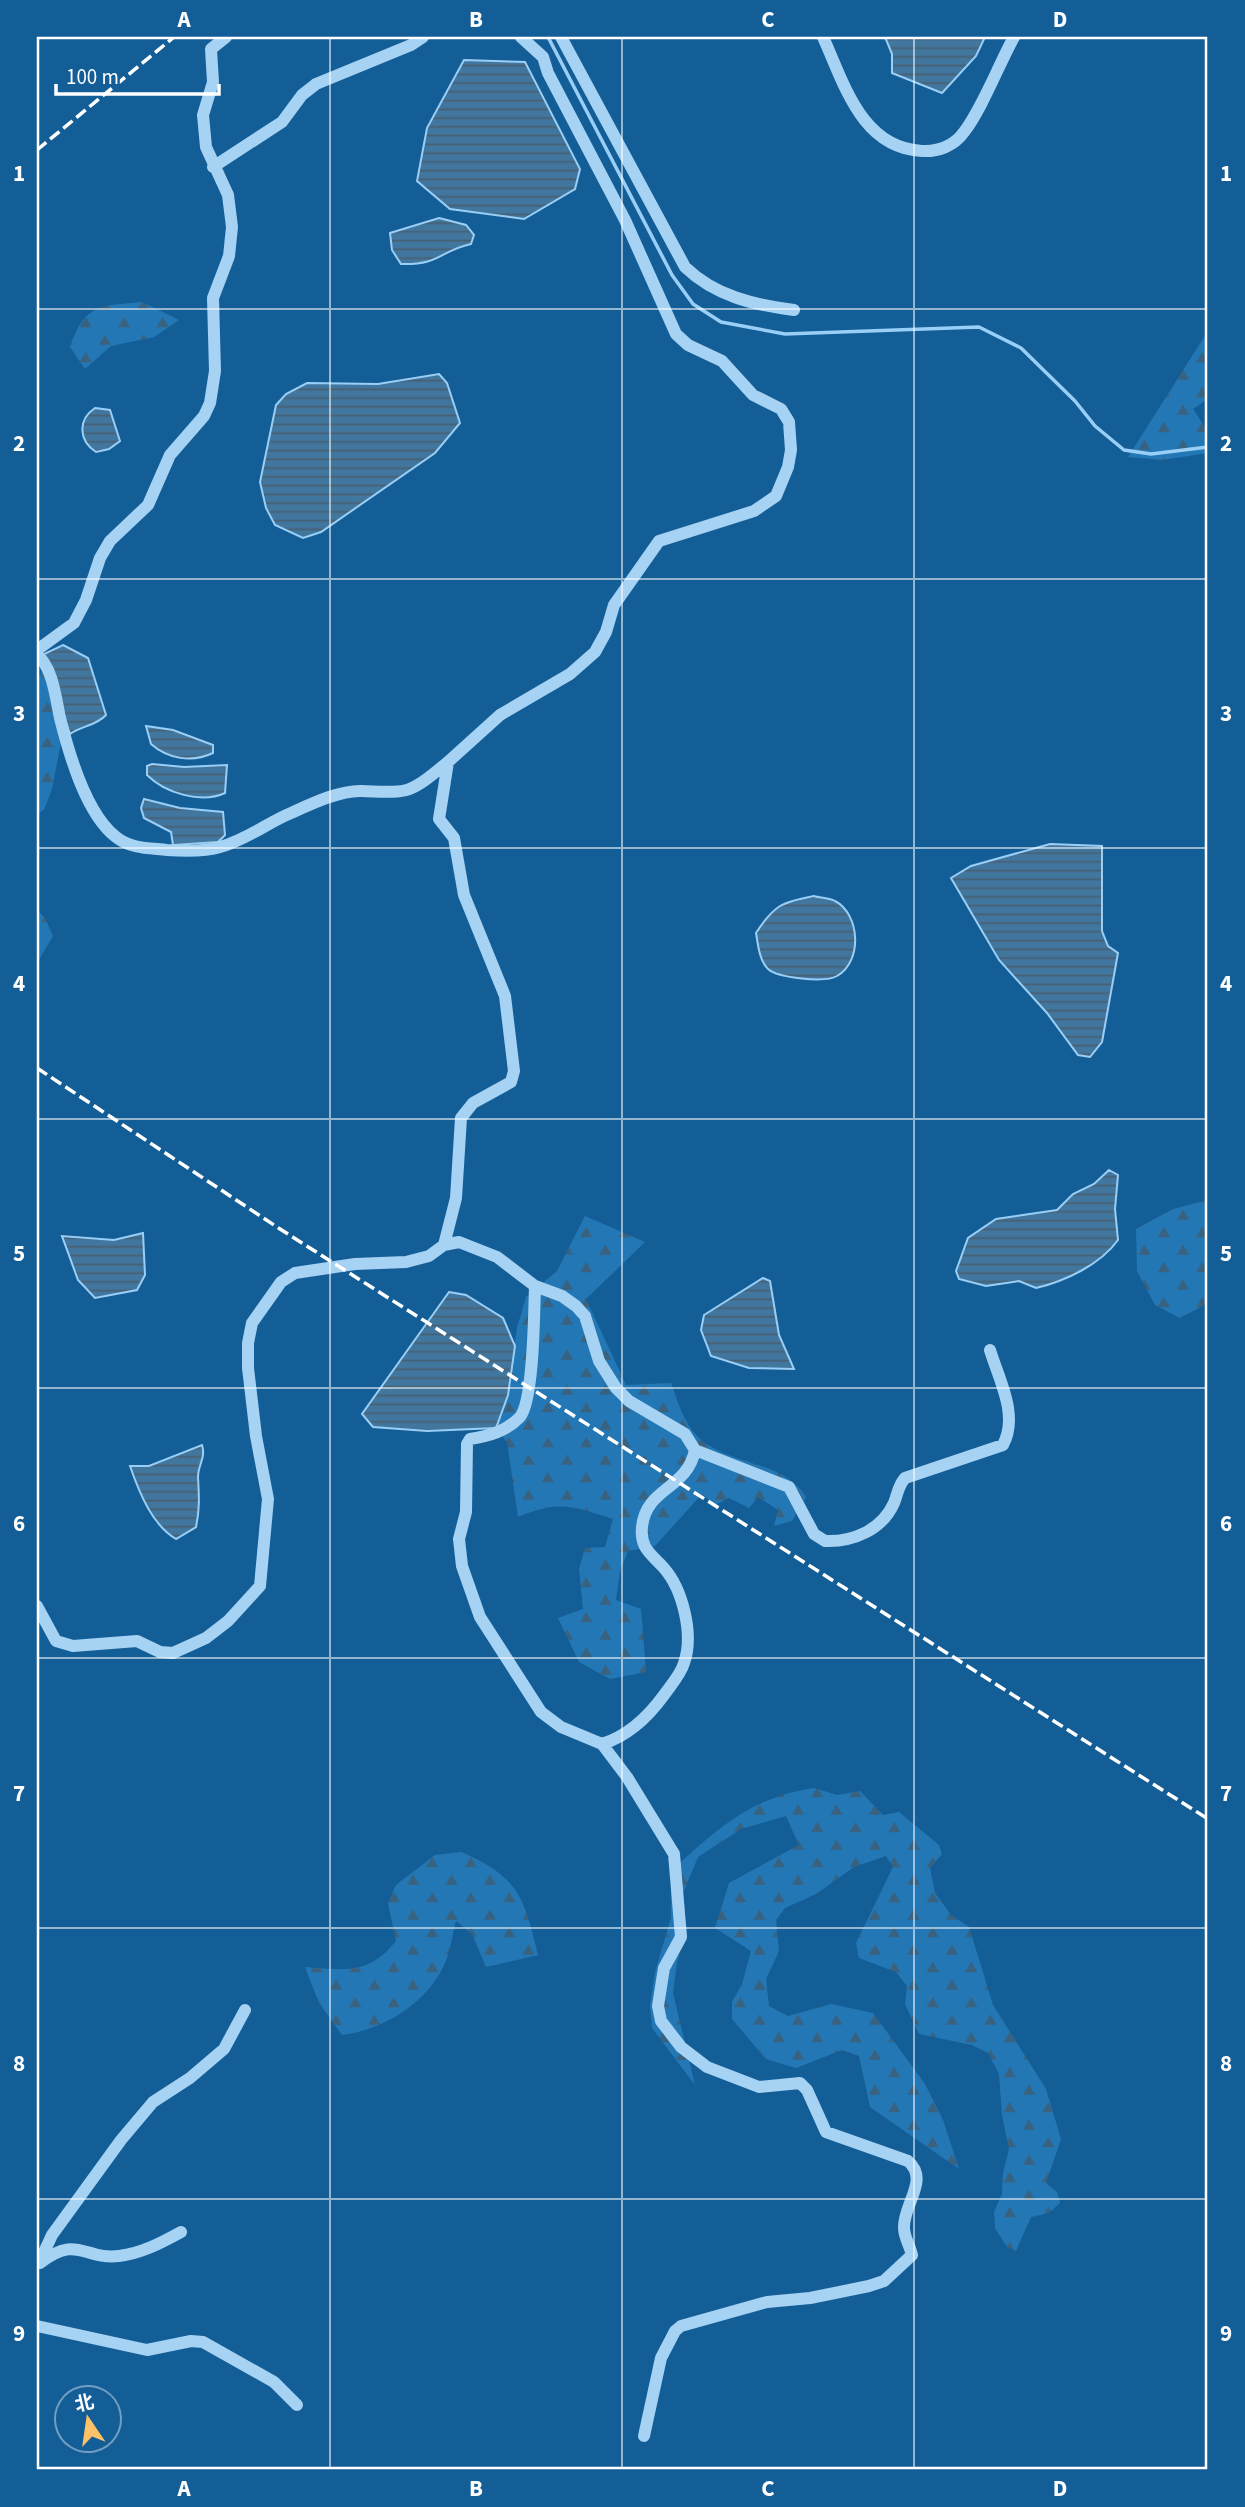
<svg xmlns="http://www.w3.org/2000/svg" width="1245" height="2507" viewBox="0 0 1245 2507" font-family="'Source Sans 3','Noto Sans SC',sans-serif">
  <defs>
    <pattern id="forest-firs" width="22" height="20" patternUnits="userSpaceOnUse" patternTransform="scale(1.75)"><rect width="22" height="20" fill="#2377b5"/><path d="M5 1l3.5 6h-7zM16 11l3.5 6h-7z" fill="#386280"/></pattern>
    <pattern id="water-rules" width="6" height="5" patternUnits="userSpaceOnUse" patternTransform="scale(1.75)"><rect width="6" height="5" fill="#41769f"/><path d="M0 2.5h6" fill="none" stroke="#475f71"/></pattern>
  </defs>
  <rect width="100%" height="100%" fill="#145e98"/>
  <path fill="url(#forest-firs)" d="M142,302L179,320L154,337L111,346L85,369L70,347C85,304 99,306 142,302Z
    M1208,331V399L1193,409L1208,432V453L1162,460L1128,457Z
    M45,665L63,732L52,789L44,810L37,814V682Z
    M37,910L45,918L53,936L37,963Z
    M1208,1200V1303L1180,1318L1155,1305L1137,1271L1136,1229L1173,1209Z
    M585,1216L645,1242L586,1299L626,1385L671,1383C678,1402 683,1422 698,1437C730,1467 782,1459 806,1497L792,1521L774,1526L778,1510L758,1497L749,1508L729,1498L715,1505L702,1494L655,1546L628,1551L620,1571L616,1600L641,1609L646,1672L610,1679L579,1662L558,1618L583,1609L579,1569L585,1548L605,1547L613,1519C572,1506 559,1500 518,1517L507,1442L496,1428L508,1395L517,1328L526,1297L557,1271Z
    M814,1788L837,1795L860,1791L883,1815L899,1812L939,1845L942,1854L930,1868L935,1893L951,1915L969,1927L993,2005L1046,2089L1061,2139L1046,2183L1057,2192L1060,2203L1049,2213L1031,2217L1016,2251L1007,2247L995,2228L994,2212L1002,2194L1003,2173L1009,2149L1002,2115L999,2074L988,2053L972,2045L919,2034L905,2004L907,1986L896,1972L859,1958L856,1943L893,1867L886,1856L854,1867L816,1894L785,1908L776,1920L779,1951L766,1979L769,2006L788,2016L831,2004L873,2013L925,2084L943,2120L959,2169L870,2107L859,2056L842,2050L796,2068L766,2059L732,2019V2002L742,1984L751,1951L715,1928L729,1883L799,1845L786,1816L741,1829L698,1857L683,1893L687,1936L677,1962L673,1993L695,2085L652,2028L650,2005L655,1972L671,1918V1871C718,1829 749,1798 814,1788Z
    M461,1852C519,1877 524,1897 538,1955L486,1967L472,1934L456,1921C452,1934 451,1950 445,1963C428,2003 383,2030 342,2035L319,2003L305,1967C345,1970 369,1975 396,1941L388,1903L396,1885L435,1855Z"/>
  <path fill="url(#water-rules)" stroke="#99cff6" stroke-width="2" d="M885,37H985L976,56L942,93L892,73V54Z
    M464,60L525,62L580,169L575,189L524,219L450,209L417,181L427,128Z
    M439,218L466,225L474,235L471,244C439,251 441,265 401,264L392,250L390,233Z
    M439,374L447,383L460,423L435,453L321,532L303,538L275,525L266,508L260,482L276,405L286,394L307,383L378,384Z
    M95,408L110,410L120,441L109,449L96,452C79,441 77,420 95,408Z
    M63,645L88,658L106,715C96,726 81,726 70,734L45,665L44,654Z
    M146,726L173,730L213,745V753C192,763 168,759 151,744Z
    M152,764L184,767L227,765L225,793C201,804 165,793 147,775V766Z
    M144,799L180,808L223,812L225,835L218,842L173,845L171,832L144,818L141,808Z
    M1050,844L1102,846V931L1108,946L1118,953L1102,1042L1090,1057L1078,1055L1047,1013L999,960L951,878L971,866Z
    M814,896C820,898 830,898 835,901C860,914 863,961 837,976C825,983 778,978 768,969C759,960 758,944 756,933C774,905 782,902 814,896Z
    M1109,1170L1118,1175L1115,1209L1118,1240C1100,1265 1065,1281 1036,1288L1019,1281L986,1286L959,1279L956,1271L968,1238L996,1219L1057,1210L1073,1194L1094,1184Z
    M143,1233L145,1275L137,1290L95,1298L78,1280L62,1236L114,1240Z
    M763,1278L770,1281L779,1335L794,1369L749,1368L711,1356L701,1330L704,1315Z
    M449,1292L466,1295L503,1318L515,1346L508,1395L496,1428L427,1431L373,1427L362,1414Z
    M202,1445C206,1458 198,1465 198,1477C199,1496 200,1508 196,1527L176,1539C152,1525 139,1492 130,1466H149Z"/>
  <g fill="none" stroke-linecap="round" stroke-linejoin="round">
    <path stroke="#99cff6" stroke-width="3.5" d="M548,37L672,275L693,304L721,322L785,334L979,327L1021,348L1075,401L1095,426L1124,450L1151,454L1208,447"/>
    <path stroke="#a6d2f3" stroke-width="12" d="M561,37L685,267C715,296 754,305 794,310
      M823,37C844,83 861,148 922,151C938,152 954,146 964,132C982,109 999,64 1014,37
      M213,167L282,122L302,95L316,84L411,45L423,37
      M37,650L74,623L86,600L100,558L110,541L148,505L170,455L204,416L210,403L215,371L213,298L229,256L232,227L228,195L206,147L203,115L213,82L211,49L226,37
      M37,655C53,667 56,700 60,718C69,754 86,814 116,837C131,849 149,848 167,850C183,851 204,852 220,847C246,840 267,823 291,813C311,804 340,790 362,791C411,793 409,794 448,762
      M444,1245L456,1198L461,1118L473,1103L511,1082L514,1071L505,996L464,895L454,838L439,819L448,762L500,715L570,674L595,652L606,632L614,605L659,541L754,511L776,496L788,467L791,450L789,422L781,409L753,395L722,361L688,345L676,334L625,220L548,73L543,57L521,37
      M695,1450L789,1487L814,1534L825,1541C853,1542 882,1530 894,1503C898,1493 898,1486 905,1478L1003,1445C1019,1415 999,1380 990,1350
      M37,1606L56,1641L73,1646L137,1641L160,1652L173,1653L206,1638L228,1621L260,1586L268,1499L256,1436L248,1368V1343L252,1323L281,1282L295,1273L355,1264L406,1262L429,1256L444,1245L459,1242L497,1257L535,1286L562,1296L576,1306L585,1316L599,1361L616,1388L629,1401L685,1434L695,1450C687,1490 646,1487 642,1527C640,1548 650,1553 663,1567C683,1589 694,1635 684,1663C681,1674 671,1685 664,1695C648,1717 628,1736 602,1744L561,1727L541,1712L480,1617L462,1566L459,1539L466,1512L467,1444L470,1439C489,1436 507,1431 520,1417C534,1400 534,1311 535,1286
      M602,1744L627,1777L674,1854L681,1937L664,1968L658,2006L661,2021L681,2047L707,2067L759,2087L800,2083L807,2090L826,2132L908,2161C930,2180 903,2204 904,2228C904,2237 910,2246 912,2255L884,2281L869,2286L810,2298L767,2302L681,2326L675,2331L661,2358L644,2436
      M39,2263L52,2235L121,2140L153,2102L190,2078L224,2049L245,2010
      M40,2263C78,2234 83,2260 119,2256C142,2253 161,2243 181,2232
      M37,2326L147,2350L191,2341L203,2342L274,2382L297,2405"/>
    <path stroke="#fff" stroke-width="3.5" stroke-dasharray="12 5" stroke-linecap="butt" d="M37,150L174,37
      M37,1068L280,1229L1208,1819"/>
  </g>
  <path fill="none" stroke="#fff" stroke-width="2" stroke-opacity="0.55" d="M330,37V2470M622,37V2470M914,37V2470M37,309H1208M37,579H1208M37,848H1208M37,1119H1208M37,1388H1208M37,1658H1208M37,1928H1208M37,2199H1208"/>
  <rect width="1245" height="2507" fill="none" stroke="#145e98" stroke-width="77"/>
  <g transform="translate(88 2419) rotate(347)"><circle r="33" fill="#145e98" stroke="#729ec1" stroke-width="2"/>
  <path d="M0-5L12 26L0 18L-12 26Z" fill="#ffc168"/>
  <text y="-10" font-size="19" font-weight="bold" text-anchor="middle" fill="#ffffff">北</text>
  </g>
  <path d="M56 84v10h163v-10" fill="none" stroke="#ffffff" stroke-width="3.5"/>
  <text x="66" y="84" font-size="21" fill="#ffffff" stroke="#145e98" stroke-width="5" paint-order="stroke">100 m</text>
  <rect x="38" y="38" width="1168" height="2430" fill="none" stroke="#fff" stroke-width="2.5"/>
  <g font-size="23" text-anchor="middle" font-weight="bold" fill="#fff">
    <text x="184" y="27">A</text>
    <text x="476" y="27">B</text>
    <text x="768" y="27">C</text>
    <text x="1060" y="27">D</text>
    <text x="19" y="181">1</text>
    <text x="1226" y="181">1</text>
    <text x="19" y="451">2</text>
    <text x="1226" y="451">2</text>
    <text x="19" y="721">3</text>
    <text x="1226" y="721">3</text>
    <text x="19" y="991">4</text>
    <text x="1226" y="991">4</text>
    <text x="19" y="1261">5</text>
    <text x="1226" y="1261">5</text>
    <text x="19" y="1531">6</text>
    <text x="1226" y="1531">6</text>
    <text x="19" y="1801">7</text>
    <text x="1226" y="1801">7</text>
    <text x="19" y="2071">8</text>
    <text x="1226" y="2071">8</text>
    <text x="19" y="2341">9</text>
    <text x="1226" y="2341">9</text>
    <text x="184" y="2496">A</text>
    <text x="476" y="2496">B</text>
    <text x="768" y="2496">C</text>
    <text x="1060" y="2496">D</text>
  </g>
</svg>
